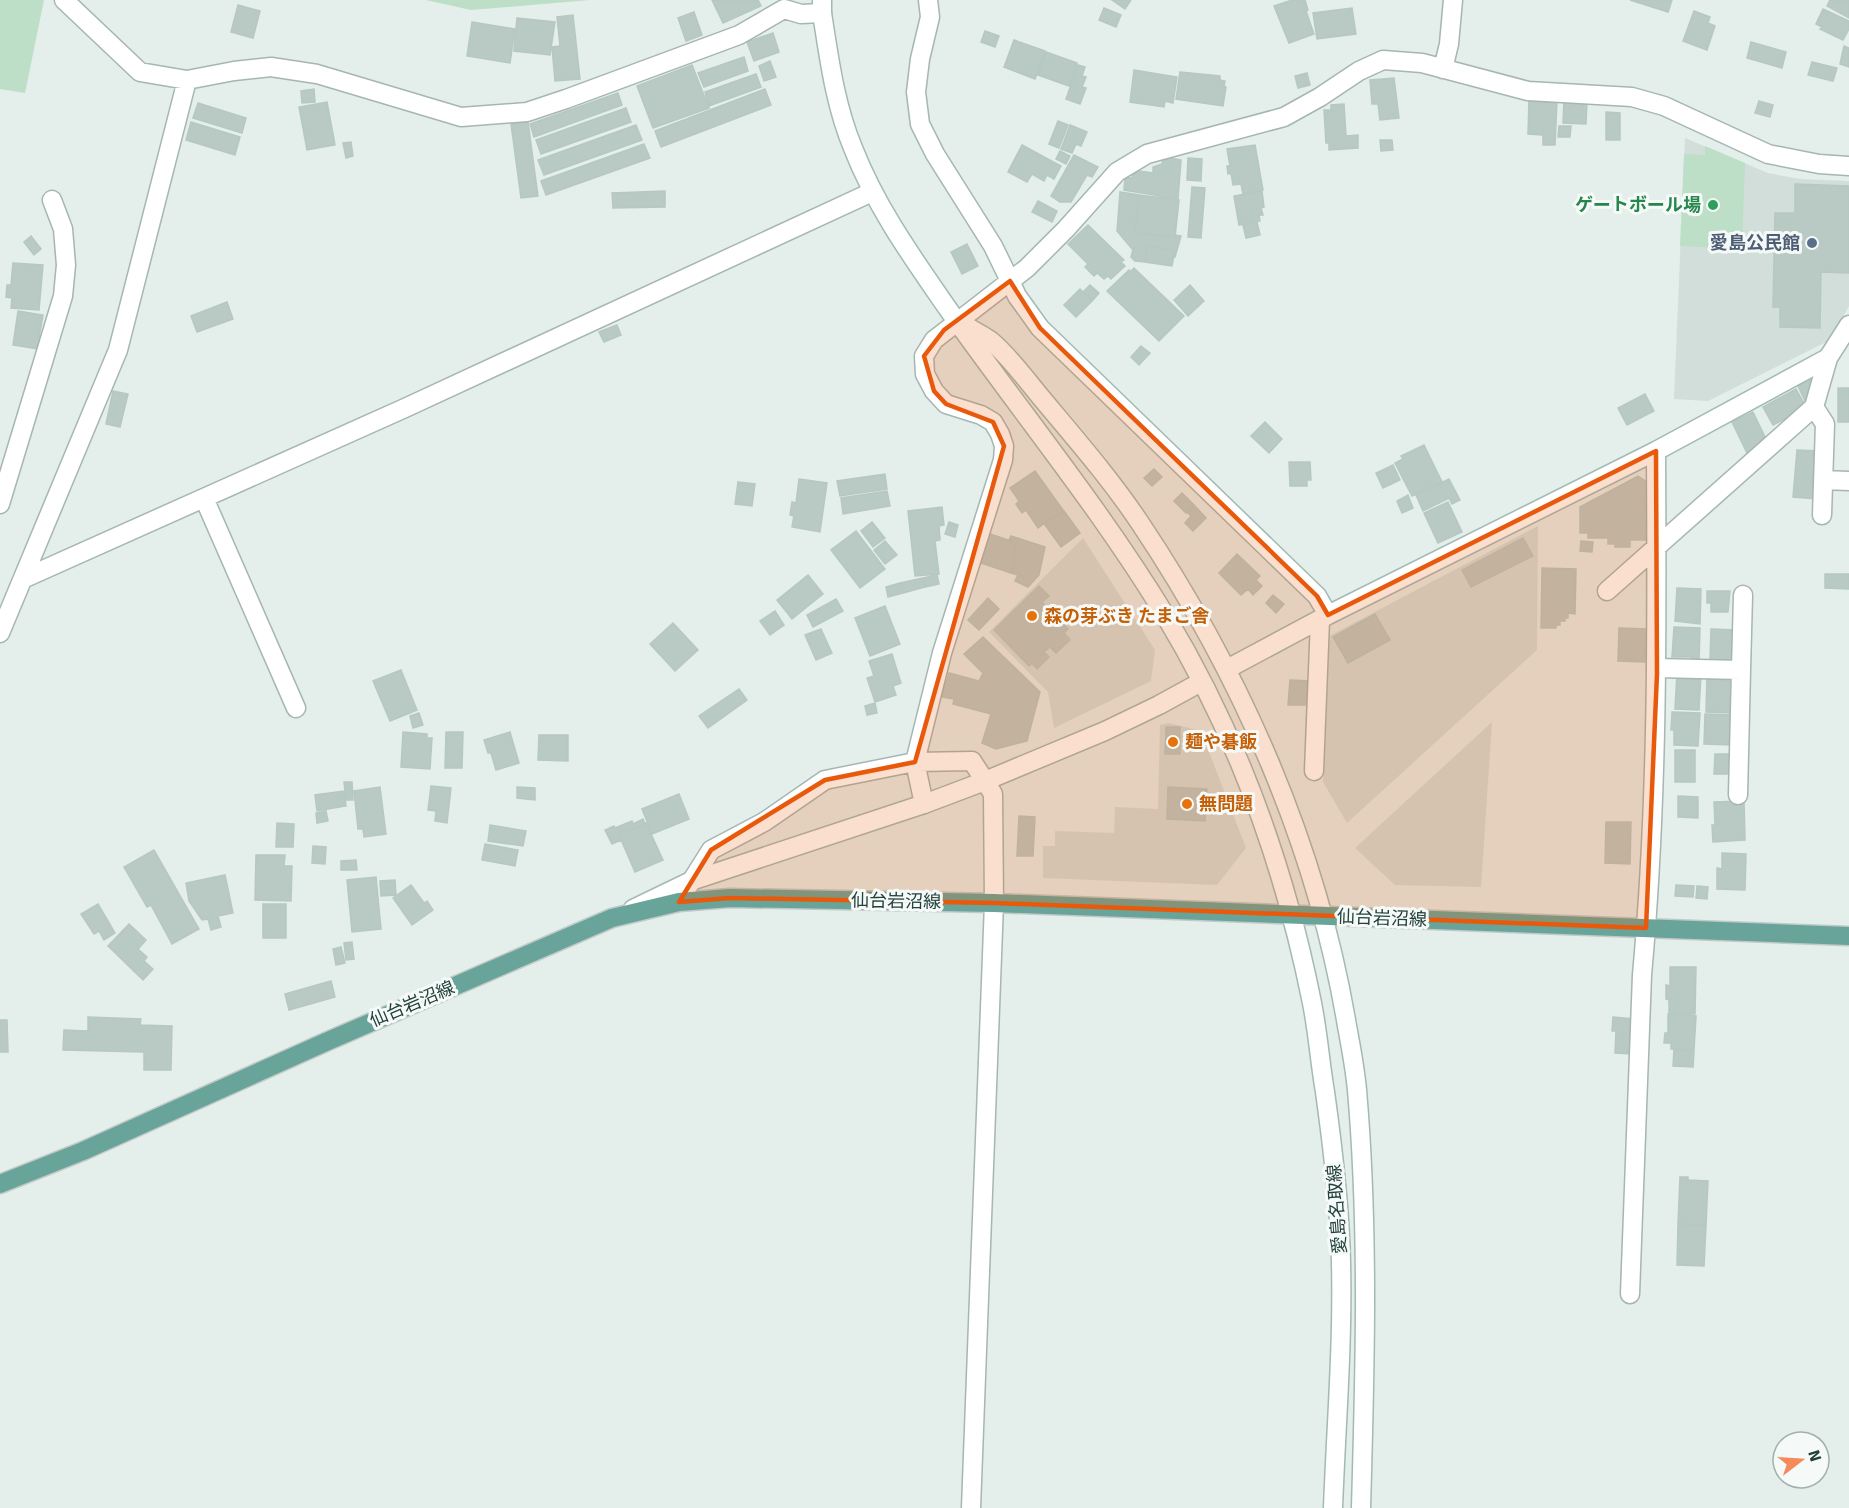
<svg xmlns="http://www.w3.org/2000/svg" width="1849" height="1508" viewBox="0 0 1849 1508" font-family="Signika,'Noto Sans JP',sans-serif">
  <rect width="100%" height="100%" fill="#e4eeea"/>
  <path fill="#d2ded9" d="M1685,138L1768,173L1800,179L1849,181V306L1830,340L1708,401L1674,399Z
    M1538,526L1537,650L1347,823L1323,782L1329,636Z
    M1083,538L1155,650L1151,681L1054,728L1048,692L989,632Z
    M1492,722L1481,887L1395,885L1355,848Z
    M1169,723L1201,731L1246,848L1217,885L1043,878V846H1055V831L1114,833L1115,807L1158,809L1160,725Z"/>
  <path fill="#bddfc8" d="M0,0H44L25,93L0,89Z
    M426,0H590L471,10Z
    M1705,146L1745,163L1742,249L1680,246L1684,154L1705,155Z"/>
  <path fill="#b9c9c3" stroke="#b6c8c2" stroke-width="1.5" d="M712,0H758L761,6L723,23Z
    M1112,0H1131L1125,9Z
    M1292,0H1305L1308,10L1306,11L1314,34L1289,43L1274,6Z
    M1630,0H1672L1668,12Z
    M1830,0H1849V18L1827,6Z
    M238,5L260,11L253,38L231,32Z
    M1104,8L1121,15L1116,27L1099,20Z
    M1352,8L1356,34L1317,39L1313,13Z
    M1823,9L1849,21V29L1843,40L1820,29L1822,27L1816,24Z
    M1694,11L1710,17L1708,23L1715,26L1707,50L1683,41Z
    M694,12L702,35L686,41L678,18Z
    M573,15L580,79L555,81L552,47L560,46L557,17Z
    M517,18L555,22L550,55L514,51Z
    M472,22L515,29L510,63L467,56Z
    M985,31L999,36L995,47L981,42Z
    M773,33L779,52L754,61L747,42Z
    M1014,40L1045,51L1035,79L1004,67Z
    M1751,42L1786,52L1782,68L1747,58Z
    M1844,46L1849,48V67L1840,64Z
    M1046,52L1077,63L1069,86L1038,75Z
    M744,57L748,71L704,87L698,73Z
    M770,61L776,77L764,81L759,66Z
    M1812,62L1837,68L1833,81L1808,75Z
    M692,65L709,108L653,128L637,86Z
    M1078,65L1085,67L1082,76L1086,77L1082,87L1086,88L1080,104L1066,99Z
    M1134,70L1177,77L1173,103L1165,101L1164,107L1130,102Z
    M1180,72L1220,76V80L1225,81L1224,86L1226,87L1223,106L1176,99Z
    M1307,73L1310,85L1298,88L1295,76Z
    M756,74L761,87L709,106L705,92Z
    M1394,78L1399,118L1380,120L1378,104H1372L1370,80Z
    M314,89L315,102L302,103L301,91Z
    M765,89L771,105L661,147L655,131Z
    M618,93L622,105L534,137L530,124Z
    M1529,99L1557,100L1555,145H1543V135L1528,134Z
    M1564,100L1587,101L1586,124L1563,123Z
    M1759,101L1773,105L1770,117L1755,113Z
    M327,102L335,145L307,150L299,107Z
    M198,103L246,118L242,133L193,118Z
    M1344,104L1346,136L1358,135V148L1329,150V143H1326L1324,110H1331V105Z
    M626,108L631,122L541,154L536,140Z
    M1606,112L1620,113V140H1606Z
    M1058,121L1068,125L1059,148L1049,144Z
    M191,122L240,137L235,155L186,140Z
    M528,122L538,196L521,198L511,124Z
    M636,125L642,140L544,175L538,160Z
    M1070,125L1087,132L1081,146L1076,144L1072,153L1061,149Z
    M1559,126H1571L1570,137H1558Z
    M1380,140H1392L1393,150L1381,151Z
    M351,142L353,156L346,158L343,143Z
    M644,144L650,158L546,195L541,181Z
    M1022,145L1061,166L1054,179L1047,175L1044,181L1032,174L1027,182L1008,172Z
    M1255,145L1263,190L1243,194L1241,184L1233,185L1231,173L1228,174L1227,166H1230L1227,149Z
    M1060,151L1070,156L1066,164L1056,159Z
    M1074,155L1098,167L1092,177L1087,175L1071,202H1060L1051,196Z
    M1166,157L1181,160L1178,199L1124,190L1125,177L1132,178L1133,170L1153,173V167L1162,164L1163,159Z
    M1188,158L1202,159L1201,181L1187,180Z
    M1795,184L1849,186V273L1821,272L1820,328L1780,327V307H1773L1775,213H1795Z
    M1192,187L1205,188L1201,238L1188,237Z
    M665,191V207L613,208L612,193Z
    M1262,191L1264,207L1261,208L1263,215H1259L1260,221L1239,225L1234,196Z
    M1120,192L1139,195L1135,233L1175,237L1176,235L1181,236L1175,257L1173,258L1175,250L1147,246L1145,262L1135,261L1131,257L1133,250L1117,231Z
    M1139,195L1179,200L1175,237L1135,233Z
    M1038,201L1057,211L1052,222L1032,212Z
    M1257,222L1260,235L1246,238L1243,225Z
    M1088,225L1124,260L1121,262L1125,266L1111,279L1108,276L1104,279L1097,273L1094,276L1085,267L1088,264L1068,244Z
    M31,236L41,249L34,255L24,242Z
    M967,244L978,266L962,274L951,252Z
    M1147,246L1175,250L1172,266L1145,262Z
    M13,263L43,265L39,310L11,308L12,298L6,297L7,285H11Z
    M1134,268L1184,316L1159,341L1107,291L1129,270L1130,272Z
    M1090,285L1099,293L1093,300L1084,291Z
    M1190,285L1204,301L1188,316L1174,300Z
    M1080,289L1092,301L1076,317L1064,305Z
    M227,302L233,319L197,332L191,316Z
    M18,311L43,315L37,349L13,345Z
    M617,325L621,335L604,342L599,332Z
    M1141,346L1150,353L1139,365L1131,357Z
    M1814,378L1807,405L1798,386Z
    M1838,388H1849V422H1838Z
    M1796,389L1805,405L1794,411L1795,414L1773,425L1763,407Z
    M113,391L128,394L120,427L106,424Z
    M1645,394L1654,411L1627,425L1618,408Z
    M1753,412L1767,441L1747,453L1732,422Z
    M1265,422L1282,439L1269,453L1251,436Z
    M1424,445L1442,482L1412,496L1395,463L1403,459L1401,456Z
    M1797,450L1818,451L1816,499L1793,497Z
    M1289,462H1310L1311,480H1307V486H1290Z
    M1393,465L1400,480L1383,488L1376,473Z
    M1154,469L1162,477L1152,486L1144,478Z
    M1035,471L1063,510L1038,528L1026,510L1022,513L1016,504L1019,501L1010,488Z
    M885,474L887,489L840,496L837,481Z
    M1638,476L1647,482L1648,540H1630V547H1615V544H1608V538H1588V533H1580V507Z
    M799,479L827,483L820,532L792,527L794,516L790,515L792,502L796,503Z
    M1449,479L1460,500L1452,504L1449,498L1423,511L1416,495Z
    M738,482L755,484L752,506L735,504Z
    M887,491L890,506L843,514L841,498Z
    M1182,493L1194,505L1186,513L1174,501Z
    M1408,495L1413,508L1402,513L1397,501Z
    M1448,502L1462,532L1438,543L1424,513Z
    M1195,506L1206,518L1193,531L1185,523L1191,516L1188,513Z
    M942,507L944,525L939,526L940,540L935,541L939,574L915,576L908,511Z
    M1064,511L1080,533L1061,547L1045,525Z
    M872,522L885,538L873,547L861,531Z
    M949,522L958,525L955,537L945,534Z
    M856,531L885,569L860,588L831,550Z
    M987,533L1017,543L1013,556L1016,557L1011,573L978,562Z
    M1011,536L1045,547L1039,575L1028,587L1015,581L1018,575L1011,573L1016,557L1013,556L1017,543L1009,540Z
    M1523,538L1533,556L1471,587L1462,570Z
    M885,541L897,555L885,564L874,550Z
    M1581,541L1593,542L1592,552L1580,551Z
    M1237,554L1260,576L1256,580L1262,586L1253,595L1248,589L1241,595L1219,573Z
    M1542,568L1576,569L1575,614L1568,613V618H1565V621H1560V625H1556V628H1541Z
    M1825,574H1849V589L1825,588Z
    M808,575L823,594L792,619L777,600Z
    M937,575L939,584L925,587L923,578Z
    M923,578L925,587L903,593L900,583Z
    M900,583L903,593L888,597L886,587Z
    M1039,586L1049,596L1042,602L1068,629L1064,633L1070,640L1056,653L1050,647L1044,652L1049,657L1037,669L1032,663L1029,666L994,630Z
    M1677,588L1701,589L1700,624L1675,621Z
    M1707,591H1730L1728,612H1711V603H1707Z
    M1273,595L1284,604L1276,613L1266,603Z
    M988,598L999,609L979,630L968,620Z
    M836,599L843,611L813,627L807,615Z
    M885,606L900,644L870,656L855,618Z
    M775,611L784,625L770,635L760,621Z
    M1375,614L1390,640L1348,663L1333,637Z
    M673,623L698,650L675,671L650,644Z
    M1674,627L1700,628L1699,662L1692,661V657H1672Z
    M1619,628L1646,629L1645,662L1618,661Z
    M821,629L832,653L816,660L805,635Z
    M1711,629L1736,630L1735,661L1710,660Z
    M983,637L1040,692L1027,741L996,749L982,743L991,714L953,704L954,699L942,697L949,673L979,681L983,673L964,654Z
    M892,654L901,683L893,686L896,695L875,702L867,678L874,676L869,661Z
    M401,670L417,710L390,721L373,681Z
    M1677,673L1701,675L1699,710L1675,709Z
    M1707,676H1731V681H1735L1734,713L1706,712Z
    M1290,680L1312,681L1311,705H1288Z
    M739,689L747,700L708,728L699,716Z
    M875,703L877,713L867,715L865,706Z
    M1672,712L1700,713L1698,746L1674,745V730H1671Z
    M419,713L423,725L413,728L410,716Z
    M1705,714L1733,715V745L1704,744Z
    M1166,727H1180V754H1165Z
    M403,732L427,734V738H432L430,769L401,767Z
    M446,732H463L462,768H445Z
    M510,732L519,763L496,770L491,753H488L484,740Z
    M539,735H568V761L538,760Z
    M1675,750H1695V782H1675Z
    M1715,754H1733V774H1714Z
    M344,782H352L353,800H346Z
    M431,786L451,788L447,823L435,821L436,811L428,810Z
    M380,787L386,834L364,837L363,829H358L354,791Z
    M517,787L535,788V800L517,798Z
    M1168,787L1207,789L1205,821L1167,819Z
    M344,791L346,806L317,811L315,795Z
    M679,794L689,819L652,834L642,809Z
    M1678,796L1698,797V818L1678,817Z
    M1744,801L1745,840L1713,842L1712,825H1715L1714,802Z
    M326,811L328,821L317,823L316,813Z
    M1019,816L1035,817L1033,856H1017Z
    M643,819L645,824L619,835L621,840L612,844L605,830L614,826L615,828L632,821L633,824Z
    M1606,822H1631L1630,864L1605,863Z
    M277,823L294,824L293,847H276Z
    M646,823L663,860L635,872L619,835Z
    M490,825L526,831L523,846L488,841Z
    M485,844L518,850L515,866L482,860Z
    M313,846L326,847L325,864L312,863Z
    M154,850L199,929L172,944L151,905L147,907L124,867Z
    M1722,853L1746,854L1745,890L1717,889V868L1722,869Z
    M256,855H285L284,866H292L291,901L255,900Z
    M356,860L357,870H341V861Z
    M225,875L233,913L218,916L221,927L211,930L208,919L202,920L189,901L186,883Z
    M376,877L381,929L352,932L347,880Z
    M395,880L396,895L381,896L380,881Z
    M411,885L424,903L427,901L433,910L412,925L393,898Z
    M1676,885L1694,886L1693,897L1675,896Z
    M1697,886L1708,887L1707,899L1696,898Z
    M98,904L115,933L104,940L99,931L94,934L81,914Z
    M263,904H286V938H263Z
    M129,924L146,940L138,949L147,957L144,961L153,969L143,980L108,946Z
    M352,942L354,959L346,960L344,943Z
    M341,947L345,963L336,965L333,949Z
    M1670,967H1696L1695,1014L1669,1013V1000L1666,999V985L1670,986Z
    M331,981L335,997L289,1010L285,994Z
    M1668,1014L1696,1016L1694,1050L1671,1049V1043H1664L1665,1033H1668Z
    M88,1017L141,1019L140,1025L172,1026L171,1070H144V1052L63,1050L64,1030L88,1031Z
    M1613,1017L1634,1019L1632,1054L1615,1053L1616,1031H1612Z
    M0,1020H7L8,1052H0Z
    M1674,1050L1694,1051L1693,1067L1673,1066Z
    M1680,1177H1688V1180L1708,1181L1706,1225L1678,1224Z
    M1678,1224L1706,1225L1704,1266L1677,1265Z"/>
  <g fill="none" stroke-linecap="round" stroke-linejoin="round">
    <defs>
      <path id="street" d="M64,0L140,72L187,80L234,71L271,67L317,74L461,117L527,112L566,99L739,35L784,9L801,14L822,13
        M928,0L930,17L920,59L916,92L920,124L935,154L993,246L1010,281
        M1443,69L1449,44L1453,0
        M1823,480L1849,481
        M204,498L296,708
        M0,504L63,296L66,265L63,229L52,200
        M1822,515L1825,424L1814,407L1828,358L1849,325
        M25,578L405,408L872,192
        M1607,591L1814,407
        M0,633L118,350L187,80
        M1657,668L1741,670L1743,595
        M1314,771L1320,620
        M1738,795L1741,670
        M924,804L915,762L942,653L1003,460L1004,446L1000,434L993,422L981,415L946,404L934,391L925,374L924,356L934,340L1027,268L1066,229L1117,172L1147,154L1284,117L1320,97L1359,71L1383,60L1422,63L1528,91L1632,97L1664,106L1768,154L1819,164L1849,166
        M687,888L711,850L764,822L825,780L915,762L972,761L985,781
        M1630,1294L1642,975C1658,801 1657,625 1656,451
        M971,1508L994,903"/>
      <path id="secondary" d="M822,0V13C829,58 835,105 853,148C876,207 912,257 948,309C1020,411 1100,508 1165,615C1237,734 1285,868 1312,1003C1318,1033 1320,1063 1325,1092C1333,1149 1340,1206 1341,1263C1343,1345 1336,1427 1333,1508
        M1010,281L1017,296L1040,328L1317,596L1328,615
        M963,324C972,330 983,335 991,341C1008,355 1025,378 1039,395C1074,437 1110,478 1140,523C1241,674 1317,846 1347,1026C1351,1047 1355,1069 1357,1090C1369,1229 1365,1369 1361,1508
        M1227,669L1328,615L1656,451L1828,358
        M985,781L993,794L994,903
        M633,909L691,881L924,804L985,781L1105,731L1159,705L1201,682"/>
      <path id="primary" d="M0,1184L83,1151L328,1041L612,918L679,902L730,898L994,903L1849,936"/>
    </defs>
    <use href="#street" stroke="#a6b6b2" stroke-width="21"/>
    <use href="#secondary" stroke="#a2bab3" stroke-width="21"/>
    <use href="#primary" stroke="#c1cac8" stroke-width="21"/>
    <use href="#street" stroke="#fff" stroke-width="18"/>
    <use href="#secondary" stroke="#fff" stroke-width="18"/>
    <use href="#primary" stroke="#68a499" stroke-width="18"/>
  </g>
  <path fill="#e8590c" fill-opacity="0.2" stroke="#e8590c" stroke-width="4.5" stroke-linejoin="round" d="M1010,281L1040,328L1317,596L1328,615L1656,451L1657,674L1646,928L994,903L730,898L679,902L711,850L825,780L915,762L1004,446L993,422L946,404L934,391L924,356L944,330Z"/>
  <circle fill="#2e9e5b" stroke="#f5faf8" stroke-width="2" cx="1713" cy="205" r="6"/>
  <circle fill="#5c6f8a" stroke="#f5faf8" stroke-width="2" cx="1812" cy="243" r="6"/>
  <g fill="#e8710a" stroke="#f5faf8" stroke-width="2">
    <circle cx="1032" cy="616" r="6"/>
    <circle cx="1173" cy="742" r="6"/>
    <circle cx="1187" cy="804" r="6"/>
  </g>
  <g text-anchor="middle" dominant-baseline="central" stroke-width="6" stroke-linejoin="round" paint-order="stroke">
    <g font-size="18" font-weight="bold" fill="#27864d" stroke="#f5faf8" text-anchor="end">
      <text x="1701" y="205">ゲートボール場</text>
    </g>
    <g font-size="18" font-weight="bold" fill="#4e5e75" stroke="#f5faf8" text-anchor="end">
      <text x="1800" y="243">愛島公民館</text>
    </g>
    <g font-size="18" font-weight="bold" fill="#c56008" stroke="#f5faf8" text-anchor="start">
      <text x="1044" y="616">森の芽ぶき たまご舎</text>
      <text x="1185" y="742">麺や碁飯</text>
      <text x="1199" y="804">無問題</text>
    </g>
    <g font-size="18" fill="#23403a" stroke="#f5faf8">
      <text transform="translate(896 901) rotate(1)">仙台岩沼線</text>
      <text transform="translate(1382 918) rotate(2)">仙台岩沼線</text>
      <text transform="translate(412 1004) rotate(-23)">仙台岩沼線</text>
      <text transform="translate(1337 1209) rotate(-94)">愛島名取線</text>
    </g>
  </g>
  <g transform="translate(1801 1460) rotate(73)"><circle r="28" fill="#f5faf8" stroke="#a1b0ac" stroke-width="1.5"/>
  <path d="M0-4.5L10 22L0 15L-10 22Z" fill="#f58b5b"/>
  <text y="-9" font-size="16" font-weight="bold" text-anchor="middle" fill="#23403a">N</text>
  </g>
</svg>
